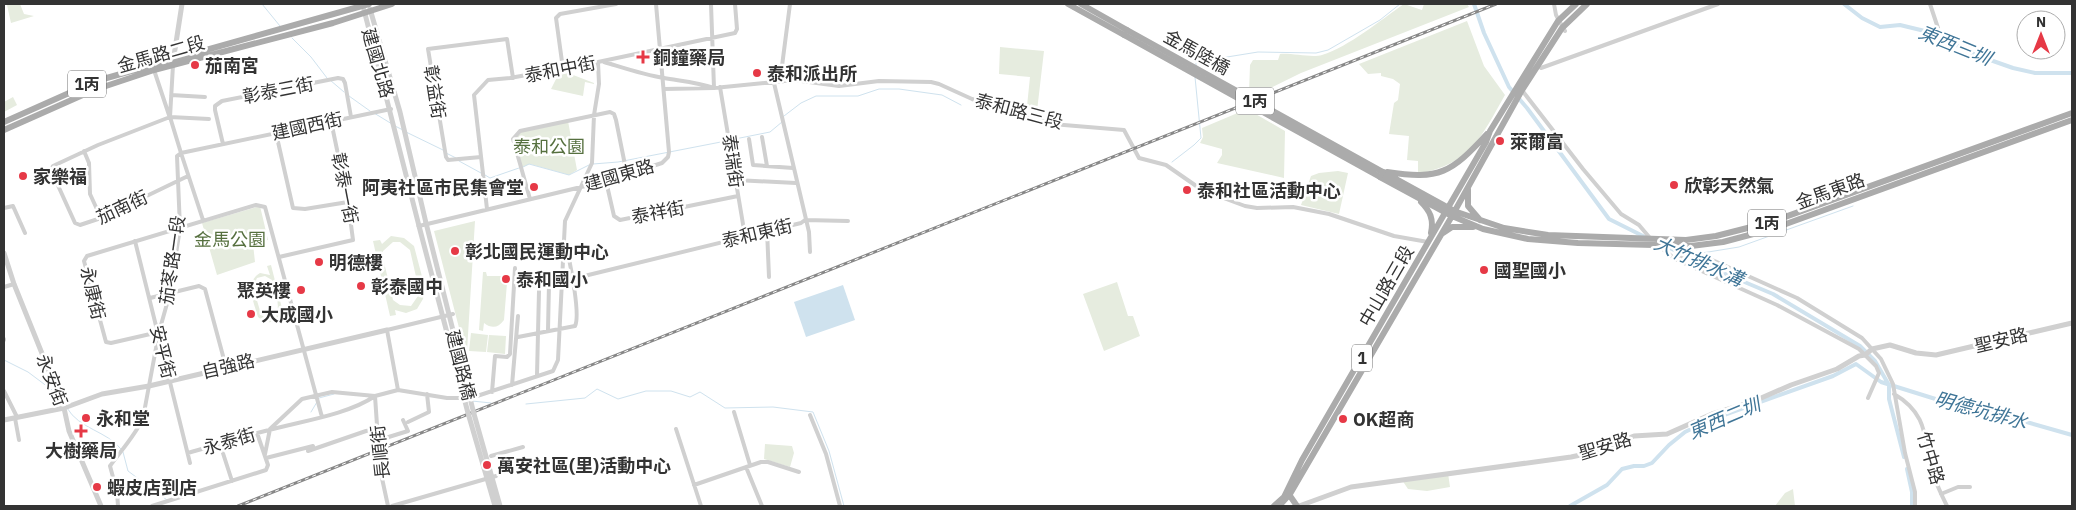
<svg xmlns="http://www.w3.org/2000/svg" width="2076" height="510" viewBox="0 0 2076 510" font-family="'IBM Plex Sans','Noto Sans TC',sans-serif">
  <rect width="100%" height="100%" fill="#fff"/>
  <path fill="#e6ecdf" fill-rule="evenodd" d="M9,4H20L24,14L34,16L11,23L7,5Z
    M1404,4L1422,10L1424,4H1467L1469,7L1301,73L1252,97L1249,93L1250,65L1253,60H1278L1280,54C1292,53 1312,58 1322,55C1350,46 1379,21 1404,4Z
    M1467,21L1484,66L1505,95C1480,139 1471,163 1418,174V161L1407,160L1409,136L1389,134L1394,103L1398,100L1400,84L1393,79L1381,76V73L1368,74L1359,64Z
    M1000,47L1044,51L1037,111H1032L1027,106L1030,77L999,74Z
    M568,73L594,83V84L585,82L583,96L551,89L558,75Z
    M13,97L17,105L4,112V102Z
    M1247,109L1285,131L1284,178L1217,163L1222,155V149L1200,143L1203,137L1202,128Z
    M568,121L577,170L569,175L530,164L521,168L513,139L520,131Z
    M1338,171L1348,173L1339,214L1301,205L1311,176L1319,173Z
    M260,206L268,240L253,244L255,262L217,275L202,223Z
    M475,221L467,351H465L434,231Z
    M391,236L404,238L414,246L425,288L423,299L417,309L406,313L395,310L396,315L390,316L373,241L380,240L382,244ZM393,242H400L410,250L419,290L418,296L411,306L400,305L393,300L383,258V251Z
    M271,265L284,316L282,317L280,313C276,324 267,325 258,317C254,303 244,282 260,273L270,275L267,266ZM265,276L272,280C275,293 284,311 271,319L264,317L261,314L253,287L257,278Z
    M483,272H486L487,276H501L507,283L504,320C498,328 492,329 484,323L483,331L479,330Z
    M527,272H538L537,288L527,287Z
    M1117,282L1128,316H1133L1140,336L1104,351L1083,294Z
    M471,333L488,335L486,352L469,351Z
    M489,335L506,336L505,354L487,352Z
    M765,444L792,446L794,453L790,467L764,459Z
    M1448,473L1450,487L1427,491L1408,489L1402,480Z
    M1793,489L1795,506H1775L1785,493Z"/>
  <path fill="#cfe2ee" d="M843,285L855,320L806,337L794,302Z"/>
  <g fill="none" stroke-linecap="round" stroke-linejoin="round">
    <path stroke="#cfe2ee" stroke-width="1" d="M262,4L280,26
      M292,38L311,57L327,78
      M1196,66V62L1258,52L1316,53L1328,50L1380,20L1400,4
      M330,80L344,92
      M349,96L370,111
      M374,113L392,124
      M784,116L801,103L816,96H858L879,89H899L942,95L961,105
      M395,126L403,130
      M406,132L443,150
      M730,140L770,132L782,122
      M446,153L456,158
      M459,161L481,173
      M1172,162L1194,145L1201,138L1195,77
      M593,164L618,162L726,141
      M523,167L529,164L569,175L589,165
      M485,175L490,178L519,168
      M1702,253L1739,247L1853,206
      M4,360L28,372L56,393
      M319,398L334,394
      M472,401L491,403
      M526,404L585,398L597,389L618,399L646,391H671L690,397L700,392L725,408L773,407L813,412L829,451L844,506
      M67,408C79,429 107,431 121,449
      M311,412L317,402
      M123,452L128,471L167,500"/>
    <path stroke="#cfe2ee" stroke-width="4" d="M1474,4L1484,33L1509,87L1527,108L1609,219L1645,237
      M1844,4L1862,18L1880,27L1900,25L1933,33L1976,55L2013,68L2035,73H2072
      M1668,247L1704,265L1773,294L1860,346L1875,361L1889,385V399L1904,457
      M1907,469L1912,492V506
      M1570,506L1607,485L1622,469L1634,466H1644L1652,463L1669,445L1685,432L1710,420L1833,376L1856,364L1881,382L1958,406L1972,409H1981L2072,435"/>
    <path stroke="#d0d0d0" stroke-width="4" d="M1554,4L1556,15L1565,31
      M1930,4L1938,28
      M604,62C624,68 644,75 664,78C681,81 697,82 714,88L711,4
      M1541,68L1718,4
      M563,69L556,18L560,14L616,4
      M154,70L169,115
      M782,82V66L790,4
      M774,83L809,232L810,252
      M720,87L745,236
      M664,89L714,88L794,80L839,86L879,81L931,82L939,84L972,99L1052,124L1124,130L1139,158L1166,165L1202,190L1245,206L1257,208L1293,207L1329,214L1394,236L1428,242
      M1521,89L1583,169L1621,214L1639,225L1650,238
      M171,95L205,97
      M276,133L293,208L305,209L348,202
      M762,137L767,166
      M749,139L753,165L793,168
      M223,144L215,110V106L222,101L338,78L343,79L345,83L351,117
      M84,151L89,163L90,194L101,218
      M481,157L448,160L446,157L428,49L507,39L513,78
      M188,176L101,218L80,225L75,223L51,170L53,166L98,145L170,117L209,119
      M736,180L796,183
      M606,181L614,216L620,220L738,196
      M530,199L513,139L520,131L610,112L614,114L616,120L627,175
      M4,208L13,206L25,233
      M487,209L474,95L488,80L510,78L598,62L735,33L737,29L735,4
      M203,220L181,153L391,109
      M805,220L848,221
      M419,226L606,181L662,163L668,157L669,152L656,4
      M767,230L769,277
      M135,241L190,463
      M1659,246L1675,259L1777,305L1859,349L1876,366L1879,373L1868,398
      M279,257L353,240L348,202L331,121
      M1676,259L1696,254L1701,255L1797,298L1862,338L1881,359L1893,384L1905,453L1915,492V506
      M572,279L801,223L805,220
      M4,287L14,284
      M150,298L199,286L205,289L226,367
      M548,330L549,283
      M159,332L111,343L106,342L84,261L87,256L256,205L265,207L322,417
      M518,337L575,326C581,314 570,264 567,249
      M4,339V340
      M537,375L539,291
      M512,385L518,316
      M398,390L387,330L453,314
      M4,391L17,417
      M492,392L495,356L507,357L510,354L515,268
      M1894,394C1929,414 1924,440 1933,474C1937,485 1942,496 1947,506
      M375,396L380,469L388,506
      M734,412L750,465
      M810,415L826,454L840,506
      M15,418L19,440
      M408,422L429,412L427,394
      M676,429L701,506
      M379,440L408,431L403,420
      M220,444L232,481
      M308,451L366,431L377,429
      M188,453C216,445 244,436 273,429C303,421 349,414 375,396
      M265,454L270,429L302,399L332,392L375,396L398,390L447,398H471L553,371L558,360L565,221L592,163L594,115L599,84L598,62
      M491,456L523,447
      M266,458L313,446
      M746,467L762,506
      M694,485L761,462H768L799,472
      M1941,494L1958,487H1970
      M118,506L117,492L110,466C120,452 137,433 143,418L159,332L170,293L180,228L177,156L181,153L170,117L173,65
      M152,506L266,470L268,465L257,433
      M392,506L496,476"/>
    <path stroke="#d0d0d0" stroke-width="5" d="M370,9L400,112L426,223
      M364,10L419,226
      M173,62L182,4
      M4,253L14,284L64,408L69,431L101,506
      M4,420L64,408L102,394L149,386L387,330
      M1299,506L1351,487L1571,457L1590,453L1634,436L1667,434L1712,414L1752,402L1791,385L1837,369L1859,356L1865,355L1872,349L1890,345L1916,353L1936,355L2072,323"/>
    <path stroke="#ababab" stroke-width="6" d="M1068,4L1124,35
      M1081,4L1127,30
      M4,122L96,81L369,4
      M4,130L94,90L154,70L333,23L392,4
      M1383,172L1454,211L1504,228L1548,235L1686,240L1716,236L1771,222L2072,113
      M1387,172C1440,180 1451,173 1487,134
      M1380,177L1452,216L1483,229L1528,239L1578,243L1691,246L1723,242L1772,229L2072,120
      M1468,189V206L1480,220
      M1421,202C1430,211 1434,219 1431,233
      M1443,233L1452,227H1473
      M1288,493L1297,506
      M1274,506L1284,497L1302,460L1486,142L1490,131L1558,21L1576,4
      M1279,506L1290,494L1452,216L1522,90L1562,28L1587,4"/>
    <defs>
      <path id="rail" d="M238,506L1496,4"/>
    </defs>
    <use href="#rail" stroke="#888" stroke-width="3"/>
    <use href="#rail" stroke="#fff" stroke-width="1" stroke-dasharray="4" stroke-linecap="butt"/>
    <path stroke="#d0d0d0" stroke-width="5" d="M426,223L474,414L500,506
      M419,226L468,413L495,506"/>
    <path stroke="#ababab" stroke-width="6" d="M1127,30L1383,172
      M1124,35L1380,177"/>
  </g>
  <g fill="#e63946" stroke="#fff" stroke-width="2">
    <path d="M640.5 49.5h5v5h5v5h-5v5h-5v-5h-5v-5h5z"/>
    <circle cx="195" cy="65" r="5"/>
    <circle cx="757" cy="73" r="5"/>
    <circle cx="1500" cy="141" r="5"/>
    <circle cx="23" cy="176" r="5"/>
    <circle cx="1674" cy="185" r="5"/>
    <circle cx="534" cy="187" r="5"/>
    <circle cx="1187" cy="190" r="5"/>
    <circle cx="455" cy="251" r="5"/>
    <circle cx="319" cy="262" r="5"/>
    <circle cx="1484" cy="270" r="5"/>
    <circle cx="506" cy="279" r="5"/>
    <circle cx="361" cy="286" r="5"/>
    <circle cx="301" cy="290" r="5"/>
    <circle cx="251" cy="314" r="5"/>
    <circle cx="86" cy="418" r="5"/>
    <circle cx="1343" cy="419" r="5"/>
    <path d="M78.5 423.5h5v5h5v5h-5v5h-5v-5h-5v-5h5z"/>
    <circle cx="487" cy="465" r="5"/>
    <circle cx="97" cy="487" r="5"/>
  </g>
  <g text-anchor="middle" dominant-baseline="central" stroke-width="5" stroke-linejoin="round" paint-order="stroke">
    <g fill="#fff" stroke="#707070" stroke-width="1">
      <rect x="68" y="70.5" width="38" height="27" rx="4"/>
      <rect x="1236" y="87.5" width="38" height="27" rx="4"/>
      <rect x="1748" y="209.5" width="38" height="27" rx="4"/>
      <rect x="1352" y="344.5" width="20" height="27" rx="4"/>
    </g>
    <g font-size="16" font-weight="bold" fill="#333">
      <text x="87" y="84">1丙</text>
      <text x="1255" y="101">1丙</text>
      <text x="1767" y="223">1丙</text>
      <text x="1362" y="358">1</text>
    </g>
    <g font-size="18" fill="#333" stroke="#fff">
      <text transform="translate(1197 52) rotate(29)">金馬陸橋</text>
      <text transform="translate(161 54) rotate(-16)">金馬路二段</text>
      <text transform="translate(378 63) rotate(74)">建國北路</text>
      <text transform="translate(560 69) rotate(-11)">泰和中街</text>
      <text transform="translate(278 90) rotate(-11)">彰泰三街</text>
      <text transform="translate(435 92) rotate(81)">彰益街</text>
      <text transform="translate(1019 111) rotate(15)">泰和路三段</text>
      <text transform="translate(307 126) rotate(-12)">建國西街</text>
      <text transform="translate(733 161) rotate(82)">泰瑞街</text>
      <text transform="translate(619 175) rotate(-16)">建國東路</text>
      <text transform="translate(345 188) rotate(79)">彰泰一街</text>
      <text transform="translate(1830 191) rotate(-20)">金馬東路</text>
      <text transform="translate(122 207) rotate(-25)">茄南街</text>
      <text transform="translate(658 212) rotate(-11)">泰祥街</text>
      <text transform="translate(757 233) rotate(-13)">泰和東街</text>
      <text transform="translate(172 260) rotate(-82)">茄苳路一段</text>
      <text transform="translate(1386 286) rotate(-60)">中山路三段</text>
      <text transform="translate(93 293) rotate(77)">永康街</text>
      <text transform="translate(2001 340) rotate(-13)">聖安路</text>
      <text transform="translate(163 352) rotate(76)">安平街</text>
      <text transform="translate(461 365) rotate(76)">建國路橋</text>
      <text transform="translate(228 366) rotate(-13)">自強路</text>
      <text transform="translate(52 380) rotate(69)">永安街</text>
      <text transform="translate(229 441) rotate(-16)">永泰街</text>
      <text transform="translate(1605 446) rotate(-17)">聖安路</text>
      <text transform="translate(380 452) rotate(-96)">長順街</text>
      <text transform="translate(1931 458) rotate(74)">竹中路</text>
    </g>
    <g font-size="18" font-weight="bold" fill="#333" stroke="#fff" text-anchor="start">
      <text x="653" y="57">銅鐘藥局</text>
      <text x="205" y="65">茄南宮</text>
      <text x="767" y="73">泰和派出所</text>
      <text x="1510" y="141">萊爾富</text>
      <text x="33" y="176">家樂福</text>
      <text x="1684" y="185">欣彰天然氣</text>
      <text x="524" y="187" text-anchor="end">阿夷社區市民集會堂</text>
      <text x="1197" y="190">泰和社區活動中心</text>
      <text x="465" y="251">彰北國民運動中心</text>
      <text x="329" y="262">明德樓</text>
      <text x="1494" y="270">國聖國小</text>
      <text x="516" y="279">泰和國小</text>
      <text x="371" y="286">彰泰國中</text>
      <text x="291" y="290" text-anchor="end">聚英樓</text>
      <text x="261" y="314">大成國小</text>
      <text x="96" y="418">永和堂</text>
      <text x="1353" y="419">OK超商</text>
      <text x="81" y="450" text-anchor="middle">大樹藥局</text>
      <text x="497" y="465">萬安社區(里)活動中心</text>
      <text x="107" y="487">蝦皮店到店</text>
    </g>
    <g font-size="18" fill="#56703f" stroke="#fff">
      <text x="549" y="146">泰和公園</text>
      <text x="230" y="239">金馬公園</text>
    </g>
    <g font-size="19" font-style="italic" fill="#3f7597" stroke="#fff">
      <text transform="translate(1955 45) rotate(22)">東西三圳</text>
      <text transform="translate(1699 261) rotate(24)">大竹排水溝</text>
      <text transform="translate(1981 410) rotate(15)">明德坑排水</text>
      <text transform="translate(1724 418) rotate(-23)">東西二圳</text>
    </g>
  </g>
  <rect width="2076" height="510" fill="none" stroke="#333333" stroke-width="10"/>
  <g transform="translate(2041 35)"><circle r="24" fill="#ffffff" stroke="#adadad"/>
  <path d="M0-4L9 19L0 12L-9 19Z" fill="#e63946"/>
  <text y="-8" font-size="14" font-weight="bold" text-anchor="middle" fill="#333333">N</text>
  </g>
</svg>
